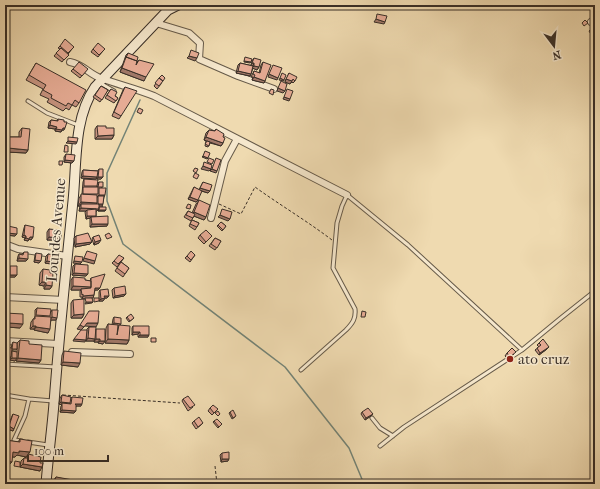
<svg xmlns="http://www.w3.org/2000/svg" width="600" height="489" viewBox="0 0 600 489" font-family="'IM FELL French Canon',serif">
  <rect width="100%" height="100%" fill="#efdab0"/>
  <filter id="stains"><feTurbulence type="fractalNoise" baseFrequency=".005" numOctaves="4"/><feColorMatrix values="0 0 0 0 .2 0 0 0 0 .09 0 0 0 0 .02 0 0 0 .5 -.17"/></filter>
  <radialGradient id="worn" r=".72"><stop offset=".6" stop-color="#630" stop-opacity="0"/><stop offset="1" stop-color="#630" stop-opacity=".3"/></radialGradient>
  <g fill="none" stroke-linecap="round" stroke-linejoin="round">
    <path stroke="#738376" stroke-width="1.5" d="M140,100L107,173V201L123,244L285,367L349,448L364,484"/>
    <defs>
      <path id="lane" d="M100,83L114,91
        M28,101L47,113L78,125
        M5,364L56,367
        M301,370L346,330C353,323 356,318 355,309L333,268L337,223L342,206L347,195L408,245L522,350
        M5,395L29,399L53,401
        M372,418L380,428L393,436
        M22,441L14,440L25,416L29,399
        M28,442L48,445
        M380,446L404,427L522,350L561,318L595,291
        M82,482L101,484"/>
      <path id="street" d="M591,22L595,19
        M156,23L189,33L200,43L199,59L238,76L274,89
        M70,62C85,65 89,75 103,79C120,85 137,89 154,96L347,195
        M211,218L225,161L237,139
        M5,244L18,249L67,256
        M5,297L64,300
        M5,341L58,344
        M72,352L130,354"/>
      <path id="secondary" d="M46,484C48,457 52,430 54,403C59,335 66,268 73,201C77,164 73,119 95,87L168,10L178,5"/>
    </defs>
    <use href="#lane" stroke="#665a49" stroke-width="5"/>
    <use href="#street" stroke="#665a49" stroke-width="8"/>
    <use href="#secondary" stroke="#392f27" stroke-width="11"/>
    <path stroke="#392f27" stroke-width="1" stroke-dasharray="3 2" stroke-linecap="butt" d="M219,204L241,214L255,187C280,205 307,221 332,240
      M63,395L180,403
      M215,466L217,484"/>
    <use href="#lane" stroke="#f5e7cc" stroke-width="3"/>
    <use href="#street" stroke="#f5e7cc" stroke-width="6"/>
    <use href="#secondary" stroke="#f5e7cc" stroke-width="9"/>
  </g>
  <path fill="#c6937f" stroke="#392f27" d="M232,5H238L236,8Z
    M590,30L595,34L592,36L589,31Z
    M60,46L72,49L62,62L54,56L60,49L58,48Z
    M93,49L103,51L98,57L91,52Z
    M128,53L137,61V62L139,60L144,81L120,72L126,55Z
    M254,58L259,67L257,70L253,68L251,74L250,76L236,73L238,65L240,63L253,66L251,65L252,61Z
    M263,62L265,81L264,83L252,80L253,77H251L254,71L259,73L261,65Z
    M36,63L79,103L76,107L72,105L69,110L66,108L63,111L47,102L49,99L40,95L43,89L26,80Z
    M73,69L86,71L80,78L71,71Z
    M289,73L295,81L293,83L292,82L290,84L285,82Z
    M162,75L161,84L157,89L154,86Z
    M101,86L108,90L100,102L93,97Z
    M125,87L121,116L119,119L112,116L123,90Z
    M111,89L115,96L118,98L114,103L105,98Z
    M58,119L64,130H62L61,132L55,131V129L48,128L49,122L51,120L57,121Z
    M97,126L106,128L114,135L112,139H95V129Z
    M22,128L28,150L26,153L6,152L7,140L9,137H19V132Z
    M216,129L223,137V143L221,146L210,143L208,147L205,146L206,141L204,140L206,133L209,130L215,131Z
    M66,154L74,161L72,163L64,162V157Z
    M99,169L103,177L101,179H97V178L96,179L81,178L82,172L83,170L98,171Z
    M84,179L97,186V187H98V183L99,182L102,188L104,197L102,206L105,211H98V209L97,211H96V217L107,226L90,227V218L86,219L85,212L86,211H79L80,206H78L79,198L82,194L83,182Z
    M203,182L208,193L201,191L196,202L188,199L194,187L199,190Z
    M199,200L206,217L204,220L194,216L191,221L184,217L188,211L192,213L196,204Z
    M192,220L199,223L195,230L189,226Z
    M221,222L226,226L222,231L217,226Z
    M25,225L33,237L31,240L29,239L28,241L24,240L25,238L22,237L24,228Z
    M8,226L15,236L5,235L6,229Z
    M49,229L58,232L61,238L60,240H47V232Z
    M200,235L210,238L204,244L198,238Z
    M76,236L92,242L90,244L75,247L74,238Z
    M93,237L99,243L94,245L92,239Z
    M215,238L221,241L215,250L209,246Z
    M24,252L26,261H17L18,256L19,254H22Z
    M36,253L39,263L34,262L35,255Z
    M48,254L57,258V265L45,263L46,256Z
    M195,255L190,262L185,258L187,256Z
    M124,258L117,267L112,263L114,261Z
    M121,262L129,268L123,277L115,271Z
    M75,264L88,274L86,276L72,275L73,266Z
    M10,266L17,275L15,277H8V268Z
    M43,269L52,286L50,289H44V286L39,285L40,273Z
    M73,277L85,280L90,281L91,278L98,290H95L93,298L82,299V297H80V291L81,290H71V280Z
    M114,288L126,294L124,296L113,298L112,290Z
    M100,290L107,298H105L103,301H99V292Z
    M73,300L84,314L82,318H71V303Z
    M37,308L51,312L52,310L56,320H51L48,333L34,330V329H30L31,322L35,317V310Z
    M5,313L20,328L7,327V324H6V328L5,329Z
    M114,317L121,324L119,325L129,340L127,344L105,343L106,328L108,324L112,325L113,319Z
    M127,317L134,318L129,322L126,318Z
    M133,326L148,337H138V334L132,335V328Z
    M89,327L96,330V329L103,344L98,343V342H94V340V341H86L87,329Z
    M20,340L29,344L41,360L39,363L16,361V360L15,361L10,360L11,358L9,359L12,344L13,342L17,349L16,350H12V352V351L17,352V343Z
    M539,343L547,349L539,355L535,350L539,347L537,345Z
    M64,351L78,367L61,365L62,355Z
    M507,353L514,354L508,359L505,356Z
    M62,395L71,398L72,397L81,406H76L74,413L60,412L61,406L62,405L59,404L60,398Z
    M183,399L193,407L188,411L182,401Z
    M210,408L218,409L212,415L208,411Z
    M230,412L235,417L232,419L229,413Z
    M362,412L373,414L371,416L365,420L361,414Z
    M13,414V431L7,429L12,416Z
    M194,421L203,423L201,425L196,429L192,423Z
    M214,421L222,424L218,428L213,422Z
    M20,439L28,454L40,471L20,467L21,461L24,458H25L26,457L17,455L15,457H12L8,466H5V440L18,442Z
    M222,453L228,461L221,462L220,455Z
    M56,477L84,484H52V482Z"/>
  <path fill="#a17868" stroke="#392f27" d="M409,5H416L408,7Z
    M376,19L385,22L384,24L374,22Z
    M189,56L197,58L195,61L187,58Z
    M244,61L251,62L250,63L244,62Z
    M252,63H254L253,66L251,65Z
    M254,66L259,67L257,70L252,68Z
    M122,68L146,77L144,81L120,72Z
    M238,71L251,74L250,76L236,73Z
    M269,74L278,78L277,80L268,77Z
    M254,77L265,81L264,83L252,80Z
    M280,78L284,80V81L279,80Z
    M286,79L292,81L290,84L285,82Z
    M278,88L285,91L283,93L277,91Z
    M284,97L290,99L289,101L283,99Z
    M50,125L57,127L55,129L48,128Z
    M63,128H65L64,130H62L61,132L55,131L56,129Z
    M114,135L112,139H95L98,136Z
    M206,137L223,143L221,146L204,140Z
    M68,141L77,142L76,144L66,143Z
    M8,148L28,150L26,153L6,152Z
    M203,156L208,158L207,159L202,157Z
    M65,160L74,161L72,163L64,162Z
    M203,166L211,169L209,171L201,169Z
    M212,169L217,171L216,173L210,171Z
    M83,176L97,177L96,179L81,178Z
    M98,177H103L101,179H97Z
    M200,188L210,191L208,193L199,190Z
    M99,195H105L104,197H97Z
    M190,197L198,200L196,202L188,199Z
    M81,202L97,203L94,206L81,204L80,206H78Z
    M98,204H103L102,206H96Z
    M81,208L99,209L97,211H87V210L86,211H79Z
    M99,210H106L105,211H98Z
    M194,212L206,217L204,220L191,215Z
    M220,215L230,219L228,221L218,217Z
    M87,216H96L95,218L91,217L90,218L86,219Z
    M92,224H108L107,226L90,227Z
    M7,233L17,234L15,236L5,235Z
    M24,235L26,236L25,238L22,237Z
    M30,237H33L31,240L29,239L28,241L24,240L26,238Z
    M49,237L61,238L60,240H47Z
    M101,240L99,243L94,245L95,242Z
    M92,242L90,244L75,247L76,244Z
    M19,258L28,259L26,261H17Z
    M84,258L95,261L94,264L83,261Z
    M35,260L41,261L39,263L34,262Z
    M47,261L58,263L57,265L45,263Z
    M74,261L82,262L80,264L73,263Z
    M74,273L88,274L86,276L72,275Z
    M10,275H17L15,277H8Z
    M42,282H46L44,286L39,285Z
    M46,285L52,286L50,289H44Z
    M73,286L91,287L88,290L81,289V290H71Z
    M95,288H100L98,290H94Z
    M126,294L124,296L113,298L115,296Z
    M94,295L93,298L82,299L83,296Z
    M104,296H109L107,298H103Z
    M105,298L103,301H99L101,299Z
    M86,302H93L92,303L85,304Z
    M84,314L82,318H71L74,315Z
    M52,317L57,318L56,320H50Z
    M9,323L23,324L20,328L7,327Z
    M87,323H98L96,327L85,326L81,330L77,329L80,325Z
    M114,323L121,324L119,326H112Z
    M33,326H36L34,329H30Z
    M36,327L50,329L48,333L34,330Z
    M133,332H140L138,334L132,335Z
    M140,335H149L148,337H138Z
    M88,338L95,339L94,341H86Z
    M74,339L86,340L85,342L73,341Z
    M96,339H100L98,342H94Z
    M108,339L129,340L127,344L105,343Z
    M100,341H105L103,344L98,343Z
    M549,347L547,349L539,355L540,353Z
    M5,356L11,357L9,359H5Z
    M12,358H17L15,361L10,360Z
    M18,358L41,360L39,363L16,361Z
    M63,362L80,363L78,367L61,365Z
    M61,402L70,403L68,406L62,403V405L59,404Z
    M75,404H82L81,406H73Z
    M62,410L76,411L74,413L60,412Z
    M373,414L371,416L365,420L366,418Z
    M9,426L14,429L13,431L7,429Z
    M19,451L30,452L26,457L17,455L15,457H10L13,452Z
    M222,459H229L228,461L221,462Z
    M5,461L12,462L8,466H5Z
    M23,464L42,467L40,471L20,467Z"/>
  <path fill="#e6ab94" stroke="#392f27" d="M377,14L387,16L385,22L376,19Z
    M585,20L588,23L584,26L582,23Z
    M593,27L595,29V33L593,35L590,30Z
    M65,39L74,47L68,53L60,46Z
    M98,43L105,49L99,55L93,49Z
    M61,48L69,55L64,60L56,53Z
    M191,50L199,53L197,58L189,56Z
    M128,53L138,57L137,61L126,57V58Z
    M126,57L137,61L136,65L139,60L154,64L146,77L122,68Z
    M245,57L252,59L251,62L244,61Z
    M254,58L261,60L259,67L254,66V63H252Z
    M79,62L88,69L82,76L73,69Z
    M263,62L271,65L265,81L254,77L255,75L253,74L254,71L260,73Z
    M36,63L86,90L79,103L75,100L72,105L68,103L66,106L51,98L52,95L43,90L46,85L29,75Z
    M240,63L253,66L251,74L238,71Z
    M273,65L282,68L278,78L269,74Z
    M282,73L286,75L284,80L280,78Z
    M289,73L297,77L295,81L293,79L292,81L286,79Z
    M162,75L165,78L163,81L159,78Z
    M159,78L163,81L159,86L155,83Z
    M281,81L287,84L285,91L278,88Z
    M101,86L108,90L102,100L95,95Z
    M125,87L137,91L121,116L114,112Z
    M111,89L117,92L115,96L118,98L116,101L107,95Z
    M271,89L274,90L273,95L269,93Z
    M287,89L293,91L290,99L284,97Z
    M139,108L143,110L141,114L137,112Z
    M58,119L64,120V122H67L65,128H63L62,130L56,129L57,127L50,125L51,120L58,121Z
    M97,126H106V128H114V135L98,136Z
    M22,128L30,129L28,150L8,148L9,137H21Z
    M216,129L224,134L223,137L225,138L223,143L206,137L209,130L215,131Z
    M68,137L78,138L77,142L68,141Z
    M207,141L210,142L209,146L205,144Z
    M65,145L68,146V152H64Z
    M205,151L210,153L208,158L203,156Z
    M66,154L75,155L74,161L65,160Z
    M209,158L214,160L212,164L207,162Z
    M216,158L221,160L217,171L212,169Z
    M59,161H63L62,165H59Z
    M204,162L212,165L211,169L203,166Z
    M195,168L198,169L196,173L193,171Z
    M99,169H103V177H98Z
    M83,170L98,171L97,177L83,176Z
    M195,173L199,175L197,179L193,177Z
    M84,179L98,180L97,186H84Z
    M99,182H103V187H98Z
    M203,182L212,185L210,191L200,188Z
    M83,187H98V194H83Z
    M194,187L202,191L198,200L190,197Z
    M99,188H106L105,195H99Z
    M81,194L97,195V203L81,202Z
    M98,196H104L103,204H98Z
    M199,200L210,205L206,217L194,212Z
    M81,204H99V209L81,208Z
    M188,204L191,205L190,209L186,208Z
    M99,207H106V210H99Z
    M96,209V216H87V210Z
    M222,209L232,212L230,219L220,215Z
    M188,211L195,214L193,218L186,215Z
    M108,216V224H92L91,217Z
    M192,220L199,223L197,227L190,224Z
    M221,222L226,226L223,230L218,225Z
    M25,225L34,227L33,237H30L29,239L26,238V236L24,235Z
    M8,226L17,228V234L7,233Z
    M49,229L59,230L58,232H61V238L49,237Z
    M206,230L212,236L206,242L200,235Z
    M88,233L92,242L76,244V236Z
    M109,233L112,237L107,239L105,235Z
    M99,235L101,240L95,242L93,237Z
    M215,238L221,241L217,248L211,244Z
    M87,251L97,254L95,261L84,258Z
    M191,251L195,255L191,260L187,256Z
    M24,252H28V259L19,258V254L23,255Z
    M36,253L42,254L41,261L35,260Z
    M48,254L57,255V258H59L58,263L47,261Z
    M119,255L124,258L118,264L114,261Z
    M75,256L83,257L82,262L74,261Z
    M121,262L129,268L125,274L117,268Z
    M75,264L88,265V274L74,273Z
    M10,266H17V275H10Z
    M43,269L50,270V273H53L52,286L46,285V282H42Z
    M105,274L100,288H95L94,295L83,296V294L82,295L81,289L91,288V278Z
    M73,277L85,278V280L91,281V287L73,286Z
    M125,286L126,294L115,296L114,288Z
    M108,289L109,296H104L105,298L101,299L100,290Z
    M85,298H92L93,302H86Z
    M94,298H99V301L94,302Z
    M84,299V314L74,315L73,300Z
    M37,308L51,309L50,316L36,315Z
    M52,310H58L57,318L52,317Z
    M89,311H99L98,323H87L84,327L80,325Z
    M362,311L366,312L365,317H361Z
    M5,313L23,314V324L9,323V320H6V328H5Z
    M131,314L134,318L130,321L127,317Z
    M35,316L51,317L50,329L36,327V326H33V319H35Z
    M114,317L121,318V324L114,323Z
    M108,324L118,325L117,335L119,325L130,326L129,340L108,339Z
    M133,326H149V335H140V332H133Z
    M89,327H96L95,339L88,338Z
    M96,329H105V341H100V339H96Z
    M81,330H87L86,340L74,339Z
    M151,338H156V342H151Z
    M543,339L549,347L540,353L537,348L541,345L539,343Z
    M20,340L29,341V344L42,345L41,360L18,358Z
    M13,342L17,343V349H12Z
    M5,347L12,348L11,357L5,356Z
    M512,348L516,352L510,357L507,353Z
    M12,351L17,352V358H12Z
    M64,351L81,353L80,363L63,362Z
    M62,395L71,397L70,403L61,402Z
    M188,396L195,405L190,408L183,399Z
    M72,397L83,398L82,404H75L76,405V411L62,410V403L71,404Z
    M213,405L218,409L214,413L210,408Z
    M368,408L373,414L366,418L362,412Z
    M233,410L236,416L233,418L230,412Z
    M218,411L220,414L218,416L215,413Z
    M13,414L19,416L14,429L9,426Z
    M199,417L203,423L198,427L194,421Z
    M217,419L222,424L219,427L214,421Z
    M5,427H7L6,436H5Z
    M20,439L32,441L30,452L19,451V453L13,452L12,462L5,461V440L20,442Z
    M229,452V459H222V453Z
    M28,454L41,457L40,463H43L42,467L23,464L24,458H27Z
    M15,461L20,462V467L14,466Z
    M56,477L85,482L84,484H54Z"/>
  <circle fill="#8f2418" stroke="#f5e7cc" stroke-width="1.5" cx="510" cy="359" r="4"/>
  <g text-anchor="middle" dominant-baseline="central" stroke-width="3" stroke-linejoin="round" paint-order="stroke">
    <g font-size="15" fill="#392f27" stroke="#f5e7cc">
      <text transform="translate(56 230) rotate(-85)">Lourdes Avenue</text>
    </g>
    <g font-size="15" fill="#392f27" stroke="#f5e7cc" text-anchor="start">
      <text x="518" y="359">ato cruz</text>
    </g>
  </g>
  <rect width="600" height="489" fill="none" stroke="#efdab0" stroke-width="20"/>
  <rect x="6" y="6" width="588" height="477" fill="none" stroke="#392f27" stroke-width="2"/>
  <rect x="10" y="10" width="580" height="469" fill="none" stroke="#392f27"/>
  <g transform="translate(554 46) rotate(164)" stroke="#f5e7cc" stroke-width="3" paint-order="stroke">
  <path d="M0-3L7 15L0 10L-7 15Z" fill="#392f27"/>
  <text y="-6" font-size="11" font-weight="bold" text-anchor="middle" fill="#392f27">N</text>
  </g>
  <path d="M28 455v6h80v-6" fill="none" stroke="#392f27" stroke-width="2"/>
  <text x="34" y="455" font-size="12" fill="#392f27" stroke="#f5e7cc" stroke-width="3" paint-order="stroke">100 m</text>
  <rect width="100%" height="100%" filter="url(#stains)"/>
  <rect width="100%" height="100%" fill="url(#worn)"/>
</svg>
